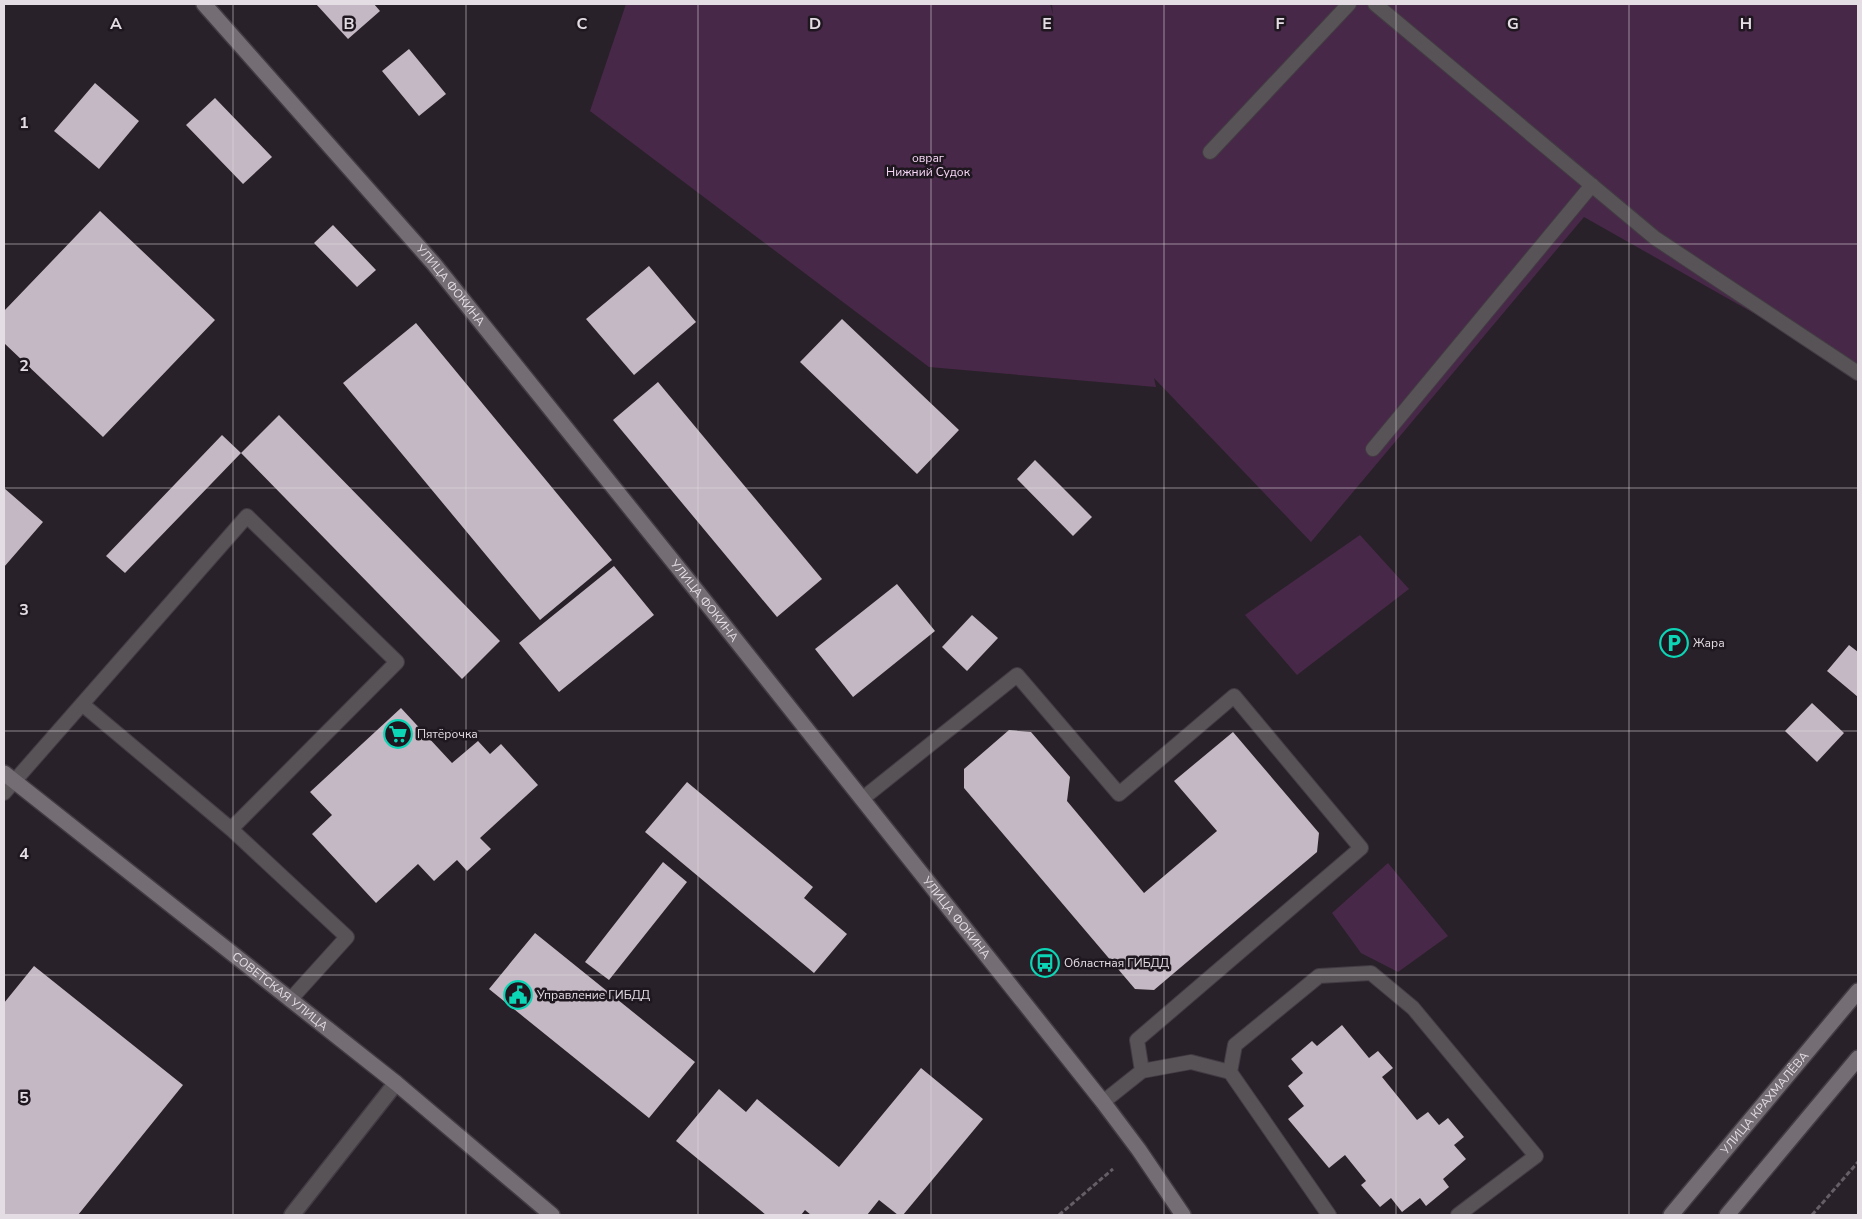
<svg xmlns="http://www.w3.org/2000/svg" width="1862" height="1219" viewBox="0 0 1862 1219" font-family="'Nunito Sans',sans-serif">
  <rect width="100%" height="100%" fill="#292129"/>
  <path fill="#482848" d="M626,4H1050L1053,14L1052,4H1858V372L1584,217L1311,542L1154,378L1156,387L929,367L590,111Z
    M1360,535L1409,589L1297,675L1245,615Z
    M1388,863L1448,936L1398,972L1361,953L1332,913Z"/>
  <path fill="#c3b8c3" d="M316,4H374L380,11L348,39Z
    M409,49L446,94L419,116L382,71Z
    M95,83L139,121L99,169L54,131Z
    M215,98L272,157L243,184L186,125Z
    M100,211L215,320L103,437L4,343V311Z
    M333,225L376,270L357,287L314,243Z
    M649,266L696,322L634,375L586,319Z
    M842,319L959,430L917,474L800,362Z
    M416,323L612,560L540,620L343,383Z
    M658,382L822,579L777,617L613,420Z
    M279,415L500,641L462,679L241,453Z
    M222,435L241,453L125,573L106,556Z
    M1035,460L1092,517L1073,536L1017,479Z
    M4,488L43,522L4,567Z
    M614,566L654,615L559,692L519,643Z
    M897,584L935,631L853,697L815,649Z
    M972,615L998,638L967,671L942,647Z
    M1849,645L1858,652V697L1827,671Z
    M1812,703L1844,733L1817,762L1785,731Z
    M401,708L452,763L478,741L490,754L501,744L538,785L480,838L491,849L467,871L457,860L434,881L418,864L376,903L312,834L332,815L310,792Z
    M1009,730L1031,732L1070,777L1067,801L1144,893L1217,831L1174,781L1233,732L1319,833L1317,852L1154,990L1135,989L964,788V769Z
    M687,782L813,887L804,898L847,934L814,973L645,832Z
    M663,862L687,882L609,980L585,962Z
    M535,933L695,1062L649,1118L489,989Z
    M34,966L183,1085L78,1215H4V1003Z
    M1342,1025L1369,1058L1378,1051L1393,1068L1382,1077L1417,1120L1428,1112L1439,1125L1448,1118L1464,1137L1454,1145L1466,1159L1443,1179L1449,1187L1426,1206L1420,1198L1402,1212L1391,1198L1380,1207L1361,1185L1366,1181L1345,1155L1329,1168L1288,1119L1304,1106L1288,1086L1303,1073L1291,1059L1312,1041L1317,1046Z
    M921,1068L983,1119L903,1215H898L879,1200L867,1215H811L805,1210L801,1215H766L676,1141L719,1089L746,1112L757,1099L839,1167Z"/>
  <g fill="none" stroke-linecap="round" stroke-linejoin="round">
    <defs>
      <path id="lane" d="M1375,4L1655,238L1858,373
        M1210,152L1349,4
        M1373,449L1592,185
        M82,704L231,829
        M4,793L247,516L397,662L231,829L347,937L290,1000
        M862,799L1017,675L1119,794L1234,696L1361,848L1137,1040L1142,1071
        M1230,1072L1235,1045L1319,976L1371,973L1413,1008L1536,1156L1458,1215
        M1103,1102L1142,1071L1191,1062L1230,1072L1329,1215"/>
      <path id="street" d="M292,1215L396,1083"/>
      <g id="secondary">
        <path id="s1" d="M204,4L434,264L692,585L1103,1102L1139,1150L1183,1215"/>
        <path id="s2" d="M4,773L396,1083L552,1215"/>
        <path id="s3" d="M1671,1215L1858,991"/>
        <path d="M1727,1215L1858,1058"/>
      </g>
    </defs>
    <use href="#lane" stroke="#433b43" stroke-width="16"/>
    <use href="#street" stroke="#433b43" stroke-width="18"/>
    <use href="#secondary" stroke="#433b43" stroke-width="18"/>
    <path stroke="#665e66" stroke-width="3" stroke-dasharray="5 2.5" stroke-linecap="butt" d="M1059,1215L1113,1169
      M1812,1215L1858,1162"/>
    <use href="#lane" stroke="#575357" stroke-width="14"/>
    <use href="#street" stroke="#575357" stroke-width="15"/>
    <use href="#secondary" stroke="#746d74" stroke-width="15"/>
  </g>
  <path fill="none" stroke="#e4dee4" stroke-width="1" stroke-opacity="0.55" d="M233,4V1215M466,4V1215M698,4V1215M931,4V1215M1164,4V1215M1396,4V1215M1629,4V1215M4,244H1858M4,488H1858M4,731H1858M4,975H1858"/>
  <defs>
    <symbol id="parking-ring" viewBox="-11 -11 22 22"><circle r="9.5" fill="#1f171f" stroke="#0cd5b5" stroke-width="1.5"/><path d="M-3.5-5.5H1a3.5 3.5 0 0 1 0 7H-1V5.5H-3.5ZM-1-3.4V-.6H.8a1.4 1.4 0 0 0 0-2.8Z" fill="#0cd5b5"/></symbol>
    <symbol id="supermarket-ring" viewBox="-11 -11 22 22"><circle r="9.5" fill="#1f171f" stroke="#0cd5b5" stroke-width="1.5"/><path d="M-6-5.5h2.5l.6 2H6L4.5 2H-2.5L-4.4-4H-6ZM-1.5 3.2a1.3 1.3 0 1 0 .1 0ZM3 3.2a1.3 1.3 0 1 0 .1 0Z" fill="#0cd5b5"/></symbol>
    <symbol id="bus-ring" viewBox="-11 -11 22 22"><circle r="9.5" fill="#1f171f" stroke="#0cd5b5" stroke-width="1.5"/><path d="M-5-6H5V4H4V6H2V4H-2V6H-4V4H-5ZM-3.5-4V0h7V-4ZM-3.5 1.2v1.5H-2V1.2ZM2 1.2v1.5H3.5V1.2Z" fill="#0cd5b5"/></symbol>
    <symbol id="civic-ring" viewBox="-11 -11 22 22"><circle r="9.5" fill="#1f171f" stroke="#0cd5b5" stroke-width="1.5"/><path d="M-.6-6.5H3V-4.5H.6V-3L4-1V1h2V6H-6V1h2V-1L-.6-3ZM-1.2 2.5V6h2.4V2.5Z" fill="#0cd5b5"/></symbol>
  </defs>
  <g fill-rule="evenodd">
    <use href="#parking-ring" x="1658" y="627" width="32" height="32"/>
    <use href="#supermarket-ring" x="382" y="718" width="32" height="32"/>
    <use href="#bus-ring" x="1029" y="947" width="32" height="32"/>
    <use href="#civic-ring" x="502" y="979" width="32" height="32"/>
  </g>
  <g text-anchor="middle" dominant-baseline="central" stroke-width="5" stroke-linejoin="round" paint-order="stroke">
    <g font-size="12" fill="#f8d8f7" stroke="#1f171f">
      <text x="928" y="158">овраг<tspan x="928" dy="14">Нижний Судок</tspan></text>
    </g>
    <g font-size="12" fill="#e4dee4" stroke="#1f171f">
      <text stroke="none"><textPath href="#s1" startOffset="374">УЛИЦА ФОКИНА</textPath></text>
      <text stroke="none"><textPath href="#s1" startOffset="779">УЛИЦА ФОКИНА</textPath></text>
      <text stroke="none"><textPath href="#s1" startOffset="1184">УЛИЦА ФОКИНА</textPath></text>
      <text stroke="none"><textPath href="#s2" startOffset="352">СОВЕТСКАЯ УЛИЦА</textPath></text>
      <text stroke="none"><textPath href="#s3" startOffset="146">УЛИЦА КРАХМАЛЁВА</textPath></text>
    </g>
    <g font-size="12" fill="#e4dee4" stroke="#1f171f" text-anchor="start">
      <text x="1693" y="643">Жара</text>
      <text x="417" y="734">Пятёрочка</text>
      <text x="1064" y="963">Областная ГИБДД</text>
      <text x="537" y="995">Управление ГИБДД</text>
    </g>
  </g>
  <g font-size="16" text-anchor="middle" font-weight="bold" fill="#e4dee4" stroke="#1f171f" stroke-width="5" stroke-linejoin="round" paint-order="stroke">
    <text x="116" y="29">A</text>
    <text x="349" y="29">B</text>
    <text x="582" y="29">C</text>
    <text x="815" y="29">D</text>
    <text x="1047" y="29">E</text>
    <text x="1280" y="29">F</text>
    <text x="1513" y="29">G</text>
    <text x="1746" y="29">H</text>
    <text x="24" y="128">1</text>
    <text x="24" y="371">2</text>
    <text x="24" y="615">3</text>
    <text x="24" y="859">4</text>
    <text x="24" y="1103">5</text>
  </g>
  <rect width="1862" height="1219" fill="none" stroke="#e4dee4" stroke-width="10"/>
</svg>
